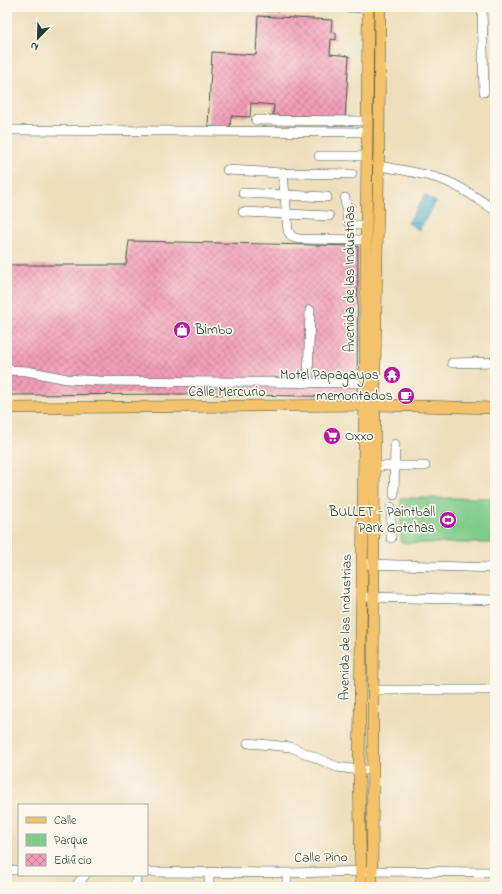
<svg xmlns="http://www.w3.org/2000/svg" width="502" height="894" viewBox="0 0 502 894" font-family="'Indie Flower',sans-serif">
  <defs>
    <pattern id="water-rules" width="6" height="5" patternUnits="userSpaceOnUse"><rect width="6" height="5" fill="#4faece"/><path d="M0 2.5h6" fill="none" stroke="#418fa8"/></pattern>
    <pattern id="building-cross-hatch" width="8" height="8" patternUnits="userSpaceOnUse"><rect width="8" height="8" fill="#f39db8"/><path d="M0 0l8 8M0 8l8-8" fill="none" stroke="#c48196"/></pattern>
  </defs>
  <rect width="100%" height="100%" fill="#fbf7ec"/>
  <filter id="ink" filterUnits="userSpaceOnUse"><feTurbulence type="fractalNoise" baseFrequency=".025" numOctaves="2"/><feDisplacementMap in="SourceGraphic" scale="8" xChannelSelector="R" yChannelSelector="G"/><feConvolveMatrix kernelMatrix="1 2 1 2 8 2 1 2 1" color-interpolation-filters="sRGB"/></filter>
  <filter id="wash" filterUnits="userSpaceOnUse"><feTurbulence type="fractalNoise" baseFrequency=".012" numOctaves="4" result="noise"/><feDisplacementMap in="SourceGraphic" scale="16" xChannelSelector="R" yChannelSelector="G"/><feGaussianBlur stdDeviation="0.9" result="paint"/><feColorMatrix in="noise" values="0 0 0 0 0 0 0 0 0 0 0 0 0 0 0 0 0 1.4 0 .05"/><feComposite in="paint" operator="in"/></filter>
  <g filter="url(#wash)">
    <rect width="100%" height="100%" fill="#eedebc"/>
    <path fill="#7fcb89" stroke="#4f845e" d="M401,498H495V543H401Z"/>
    <path fill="url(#water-rules)" stroke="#377681" d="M425,195L436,202L419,230L408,223Z"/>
    <g id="blocks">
      <path fill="url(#building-cross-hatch)" d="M258,16L332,20L331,32L336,33V40L331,39L330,54L349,56L345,119L273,115L274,105L251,103L250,117L231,116L230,128L208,126L212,52L256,55Z
        M129,241L358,246L357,397L182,394L7,395V265H126Z"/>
    </g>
  </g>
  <g filter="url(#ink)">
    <use href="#blocks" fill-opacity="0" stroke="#3e5548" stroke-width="1"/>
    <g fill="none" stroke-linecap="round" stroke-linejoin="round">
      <defs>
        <path id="minor" d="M265,7H277
          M342,7L368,8
          M482,7L484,92
          M7,13V7
          M256,120L366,121
          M7,130L367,132
          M319,156H366
          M379,166C402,170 425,173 446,181C464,188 479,200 495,210
          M227,170L283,173L288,231L292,237L299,239L366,240
          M283,173L352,174
          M243,193L327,197
          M345,198L348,222L355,225H366
          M243,212L329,216
          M452,363L495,362
          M7,370L27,371L67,379L100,381L365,383
          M308,383L310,310
          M375,466H425
          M394,495L395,444
          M391,538V507
          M368,564L495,568
          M368,597L495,600
          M374,690H495
          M248,743L291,747L337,767L359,770H373
          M7,870H19
          M147,872L287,873L372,871L495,872
          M136,875V887
          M75,887L85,875
          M209,887V873
          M287,887V873"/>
        <path id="major" d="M7,408L376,405L495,408
          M361,887L359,770L365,383L368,7
          M372,887L375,369L379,143L380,7"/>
      </defs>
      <use href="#minor" stroke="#3e5548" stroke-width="10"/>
      <use href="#major" stroke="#3e5548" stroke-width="12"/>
      <use href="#minor" stroke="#fff" stroke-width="9"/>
      <use href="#major" stroke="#f4c26a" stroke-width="11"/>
    </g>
  </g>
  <defs>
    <symbol id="shop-disc" viewBox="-11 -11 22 22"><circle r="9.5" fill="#b5179e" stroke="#fbf7ec"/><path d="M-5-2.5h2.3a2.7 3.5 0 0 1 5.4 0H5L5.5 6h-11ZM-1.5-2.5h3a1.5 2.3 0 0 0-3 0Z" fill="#fff"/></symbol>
    <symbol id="temple-disc" viewBox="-11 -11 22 22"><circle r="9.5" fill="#b5179e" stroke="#fbf7ec"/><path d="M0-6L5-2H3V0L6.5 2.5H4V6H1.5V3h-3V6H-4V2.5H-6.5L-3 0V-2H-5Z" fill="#fff"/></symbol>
    <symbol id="cafe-disc" viewBox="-11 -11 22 22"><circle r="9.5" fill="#b5179e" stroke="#fbf7ec"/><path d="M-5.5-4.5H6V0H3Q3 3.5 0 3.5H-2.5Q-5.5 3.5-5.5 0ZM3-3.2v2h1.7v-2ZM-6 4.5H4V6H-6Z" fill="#fff"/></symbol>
    <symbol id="supermarket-disc" viewBox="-11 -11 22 22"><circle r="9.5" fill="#b5179e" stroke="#fbf7ec"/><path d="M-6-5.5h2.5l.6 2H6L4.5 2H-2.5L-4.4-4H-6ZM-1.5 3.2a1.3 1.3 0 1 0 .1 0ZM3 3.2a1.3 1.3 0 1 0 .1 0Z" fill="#fff"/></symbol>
    <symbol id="stadium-disc" viewBox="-11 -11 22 22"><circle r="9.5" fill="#b5179e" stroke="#fbf7ec"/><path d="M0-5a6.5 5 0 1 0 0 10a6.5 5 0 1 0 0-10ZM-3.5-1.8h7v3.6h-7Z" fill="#fff"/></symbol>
  </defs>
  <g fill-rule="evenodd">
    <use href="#shop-disc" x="172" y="320" width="20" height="20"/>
    <use href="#temple-disc" x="382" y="365" width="20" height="20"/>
    <use href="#cafe-disc" x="396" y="386" width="20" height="20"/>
    <use href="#supermarket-disc" x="322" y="426" width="20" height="20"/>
    <use href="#stadium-disc" x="438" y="510" width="20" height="20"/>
  </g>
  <g text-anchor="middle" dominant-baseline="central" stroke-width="3.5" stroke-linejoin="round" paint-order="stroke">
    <g font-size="14" fill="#1f3d34" stroke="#fbf7ec">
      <text transform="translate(350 279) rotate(-90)">Avenida de las Industrias</text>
      <text x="227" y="392">Calle Mercurio</text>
      <text transform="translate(346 627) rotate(-89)">Avenida de las Industrias</text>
      <text transform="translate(321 858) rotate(-1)">Calle Pino</text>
    </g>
    <g font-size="14" fill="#1f3d34" stroke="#fbf7ec" text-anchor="end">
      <text x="195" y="330" text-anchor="start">Bimbo</text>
      <text x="379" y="375">Motel Papagayos</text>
      <text x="393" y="396">memontados</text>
      <text x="345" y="436" text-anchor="start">Oxxo</text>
      <text x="435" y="512">BULLET - Paintball<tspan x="435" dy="16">Park Gotchas</tspan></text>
    </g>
  </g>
  <rect width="502" height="894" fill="none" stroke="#fbf7ec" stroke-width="24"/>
  <rect x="18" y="804" width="130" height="72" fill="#fbf7ec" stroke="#a3ada2"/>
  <rect x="26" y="817" width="20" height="6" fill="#f4c26a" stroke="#a3ada2"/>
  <text x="54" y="824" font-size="12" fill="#1f3d34">Calle</text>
  <rect x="26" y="834" width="20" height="12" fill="#7fcb89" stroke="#a3ada2"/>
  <text x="54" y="844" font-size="12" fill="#1f3d34">Parque</text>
  <rect x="26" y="854" width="20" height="12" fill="url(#building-cross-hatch)" stroke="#a3ada2"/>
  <text x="54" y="864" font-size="12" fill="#1f3d34">Edificio</text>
  <g transform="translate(38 38) rotate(203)" stroke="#fbf7ec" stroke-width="3" paint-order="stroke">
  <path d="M0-3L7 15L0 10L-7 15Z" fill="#1f3d34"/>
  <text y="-6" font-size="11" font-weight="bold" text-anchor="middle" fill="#1f3d34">N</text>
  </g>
</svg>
